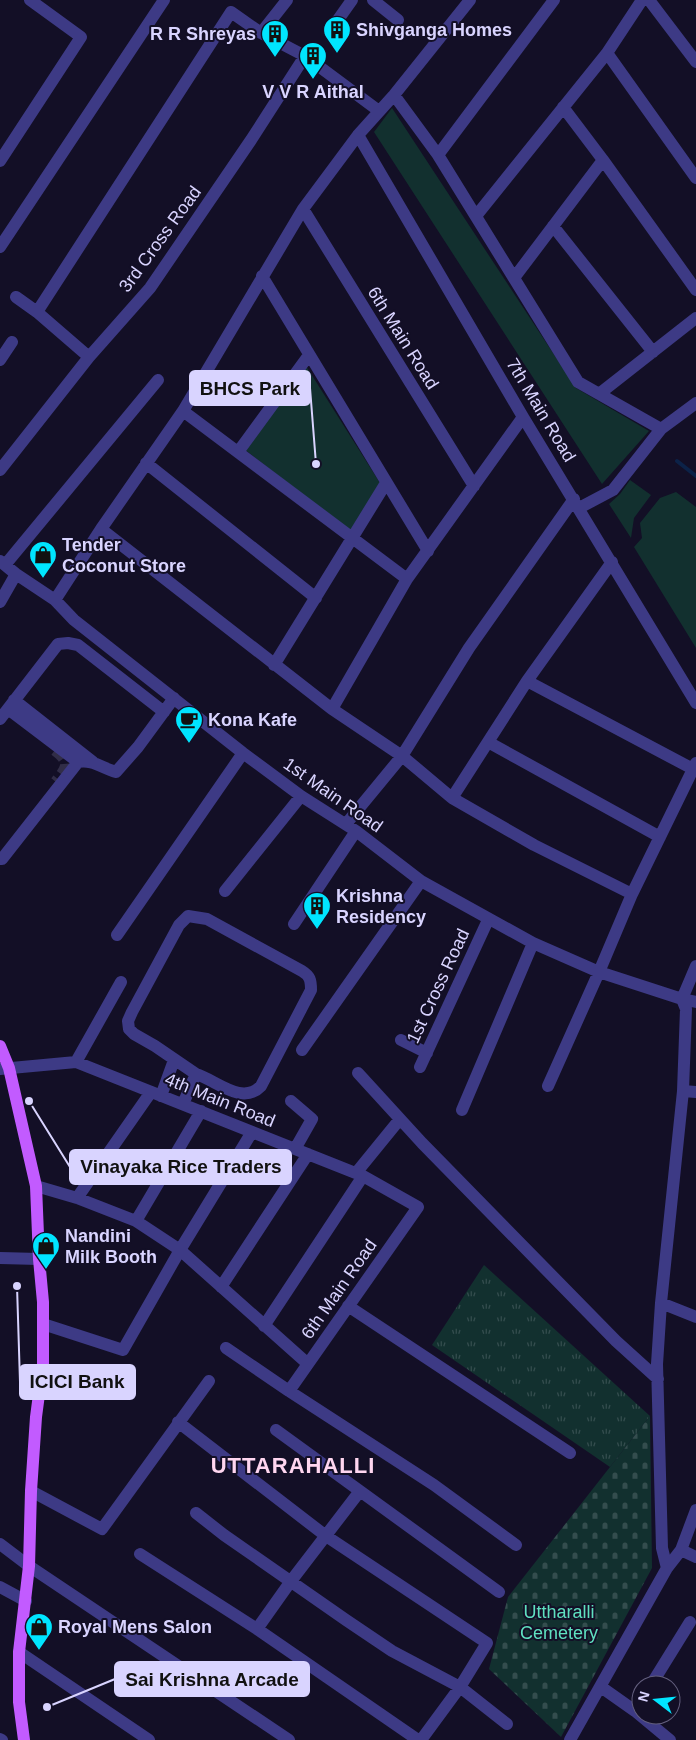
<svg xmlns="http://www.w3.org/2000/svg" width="696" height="1740" viewBox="0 0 696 1740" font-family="Helvetica,sans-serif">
  <defs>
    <pattern id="grass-tufts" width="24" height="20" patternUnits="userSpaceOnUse" patternTransform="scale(1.25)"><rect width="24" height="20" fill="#12302f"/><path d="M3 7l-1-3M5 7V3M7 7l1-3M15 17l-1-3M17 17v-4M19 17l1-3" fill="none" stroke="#344d4e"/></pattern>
    <pattern id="cemetery-stones" width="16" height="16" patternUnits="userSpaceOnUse" patternTransform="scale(1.25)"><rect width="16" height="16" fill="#12302f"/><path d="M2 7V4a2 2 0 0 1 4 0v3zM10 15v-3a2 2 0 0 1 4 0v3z" fill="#344d4e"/></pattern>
  </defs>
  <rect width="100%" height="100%" fill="#130f26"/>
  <path fill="url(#grass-tufts)" d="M484,1265L650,1416L610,1467L432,1345Z"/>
  <path fill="url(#cemetery-stones)" d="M650,1416L652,1568L561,1737L489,1669L508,1597Z"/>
  <path fill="#12302f" d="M392,108L576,388L649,431L602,484L374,132Z
    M301,358L380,483L351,532L239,445Z
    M630,480L651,495L634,518L631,538L609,504L620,494Z
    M676,492L696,507V648L634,547L642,538L640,523L660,498Z"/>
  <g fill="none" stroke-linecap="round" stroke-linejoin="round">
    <path stroke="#0c2248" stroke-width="4" d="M677,461L696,476"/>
    <path stroke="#312d47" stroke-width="12" stroke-dasharray="12 6" stroke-linecap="butt" d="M55,750C71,762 68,767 56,782"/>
    <path stroke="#3d3a85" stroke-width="12" d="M373,0L398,20
      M649,0L696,62
      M335,24L352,0
      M261,33L287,0
      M607,53L696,178
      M305,56L379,111
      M394,95L438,155L578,382L661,429L696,403
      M563,107L603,160
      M358,135L523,417L696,703
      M438,155L554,0
      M0,161L81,37L30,0
      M303,209L474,486
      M476,216L607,53L642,0
      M553,226L653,352
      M0,247L164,0
      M262,276L428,551
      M514,278L603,160L696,290
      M16,297L37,312
      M0,360L12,342
      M599,394L696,318
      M183,411L407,579
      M238,452L309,355
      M146,463L316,598
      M0,470L89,357L150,288L251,140L305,56L261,33L231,12L37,312L89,357
      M579,508L613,490L661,429
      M101,529L332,709L407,579L523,417
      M0,561L16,574L55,600L74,620L243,753L301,796L356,831L421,881L533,943L599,972L682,999L696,1002
      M5,565L158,380
      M55,600L101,529L183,411L303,209L358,135L394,95L470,0
      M0,602L16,574
      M274,665L386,483
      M527,681L693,769
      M14,700L93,762
      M8,709L78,762
      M332,709L402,756L452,798L534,845L632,894
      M0,719L58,644L68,643L78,645L164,712
      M488,742L660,837
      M452,798L527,681L612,562
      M346,824L402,756L469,648L574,499
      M0,859H2L78,762C92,759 102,768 116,772L138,747L174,698
      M225,891L301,796
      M188,916L207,919L302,971C310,976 311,980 311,990L261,1086C242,1106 216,1080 196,1074L155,1046L134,1034L129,1029L128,1021L132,1012L179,925Z
      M294,924L356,831
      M117,935L243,753
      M682,999L696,966
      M401,1040L427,1053
      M302,1050L421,881
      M76,1062L121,982
      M420,1067L488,920
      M0,1069L76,1062L363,1176L418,1207L289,1391
      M358,1073L422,1143L616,1341L658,1379
      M548,1086L599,972L632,894L696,763
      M683,1091L696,1092
      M161,1096L174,1060
      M291,1101L312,1119L295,1149
      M183,1104L196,1074
      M462,1110L533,943
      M356,1173L400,1119
      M36,1186L77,1198L136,1221L180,1250L308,1364
      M77,1198L151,1092
      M136,1221L201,1111
      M0,1258L39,1259
      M221,1287L308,1154
      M661,1303L696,1317
      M348,1306L570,1453
      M43,1324L123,1350L180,1250L252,1132
      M264,1326L363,1176
      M226,1348L289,1391L434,1485L516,1545
      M178,1422L326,1536L487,1643L460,1687L421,1740
      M276,1430L499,1592
      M31,1491L102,1529L209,1381
      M196,1513L224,1535L346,1620L392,1651L460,1687L507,1724
      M0,1544L29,1566L289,1740
      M681,1550L696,1557
      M140,1554L257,1629L418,1740
      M667,1568L662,1548L657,1364L661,1303L683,1091L686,1009L682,999
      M0,1587L26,1601
      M257,1629L291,1581L360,1491
      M19,1652L149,1740
      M651,1685L690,1622
      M601,1687L635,1711L670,1740
      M0,1739L2,1740
      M570,1740L667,1568L681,1550L696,1510"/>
    <path stroke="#c25bff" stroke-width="12" d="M0,1046L9,1068L36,1186L39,1259L43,1302V1364L36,1417L31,1491L29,1566L19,1652V1702L24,1740"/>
  </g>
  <defs>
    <symbol id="building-pin" viewBox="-11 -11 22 30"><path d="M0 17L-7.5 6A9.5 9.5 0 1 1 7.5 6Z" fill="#00e5ff" stroke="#130f26"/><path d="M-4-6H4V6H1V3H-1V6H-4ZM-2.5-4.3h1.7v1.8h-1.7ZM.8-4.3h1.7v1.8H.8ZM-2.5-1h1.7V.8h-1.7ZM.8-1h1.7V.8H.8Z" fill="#111"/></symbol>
    <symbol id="shop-pin" viewBox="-11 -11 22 30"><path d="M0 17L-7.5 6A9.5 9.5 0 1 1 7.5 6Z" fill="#00e5ff" stroke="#130f26"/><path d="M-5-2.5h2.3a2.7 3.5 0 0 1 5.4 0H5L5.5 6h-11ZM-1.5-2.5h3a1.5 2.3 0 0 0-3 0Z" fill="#111"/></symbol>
    <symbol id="cafe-pin" viewBox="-11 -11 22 30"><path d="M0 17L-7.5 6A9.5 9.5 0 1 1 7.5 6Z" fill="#00e5ff" stroke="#130f26"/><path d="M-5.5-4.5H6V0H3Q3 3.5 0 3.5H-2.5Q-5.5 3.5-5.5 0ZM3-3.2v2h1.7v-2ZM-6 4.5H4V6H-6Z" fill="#111"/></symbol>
  </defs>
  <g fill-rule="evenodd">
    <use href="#building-pin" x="321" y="14" width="32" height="43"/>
    <use href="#building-pin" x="259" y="18" width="32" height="43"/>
    <use href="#building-pin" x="297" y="40" width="32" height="43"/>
    <use href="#shop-pin" x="27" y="539" width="32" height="43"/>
    <use href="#cafe-pin" x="173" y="704" width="32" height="43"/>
    <use href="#building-pin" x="301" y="890" width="32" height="43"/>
    <use href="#shop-pin" x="30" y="1230" width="32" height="43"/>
    <use href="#shop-pin" x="23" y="1611" width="32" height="43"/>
  </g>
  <g text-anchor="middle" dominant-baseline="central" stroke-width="4" stroke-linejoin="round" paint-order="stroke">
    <g font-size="18" font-weight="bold" fill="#d9d4ff" stroke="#130f26" text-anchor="start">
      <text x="356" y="30">Shivganga Homes</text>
      <text x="256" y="34" text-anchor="end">R R Shreyas</text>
      <text x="313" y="92" text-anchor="middle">V V R Aithal</text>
      <text x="62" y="545">Tender<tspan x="62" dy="21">Coconut Store</tspan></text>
      <text x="208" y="720">Kona Kafe</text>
      <text x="336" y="896">Krishna<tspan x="336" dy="21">Residency</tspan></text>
      <text x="65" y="1236">Nandini<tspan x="65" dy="21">Milk Booth</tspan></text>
      <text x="58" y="1627">Royal Mens Salon</text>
    </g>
    <g font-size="18" fill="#d9d4ff" stroke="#130f26">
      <text transform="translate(160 239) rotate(-54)">3rd Cross Road</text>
      <text transform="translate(403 338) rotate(58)">6th Main Road</text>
      <text transform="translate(541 410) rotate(59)">7th Main Road</text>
      <text transform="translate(333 795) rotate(35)">1st Main Road</text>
      <text transform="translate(438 986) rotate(-65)">1st Cross Road</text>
      <text transform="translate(220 1100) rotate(22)">4th Main Road</text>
      <text transform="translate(339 1289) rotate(-55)">6th Main Road</text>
    </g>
    <g font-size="18" fill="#5fe0c0" stroke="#130f26">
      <text x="559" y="1612">Uttharalli<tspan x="559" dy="21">Cemetery</tspan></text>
    </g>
    <g font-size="22" font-weight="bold" letter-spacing="1" fill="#ffd6f0" stroke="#130f26">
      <text x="293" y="1465">UTTARAHALLI</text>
    </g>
  </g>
  <path fill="none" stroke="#d9d4ff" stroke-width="2" d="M316 464L310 388M29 1101L70 1167M17 1286L20 1382M47 1707L115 1679"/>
  <g fill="#d9d4ff" stroke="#130f26" stroke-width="2">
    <circle cx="316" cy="464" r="5"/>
    <circle cx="29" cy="1101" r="5"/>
    <circle cx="17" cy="1286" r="5"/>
    <circle cx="47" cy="1707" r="5"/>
  </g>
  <g fill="#d9d4ff" stroke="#d9d4ff" stroke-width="2">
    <rect x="190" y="371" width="120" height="34" rx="5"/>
    <rect x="70" y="1150" width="221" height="34" rx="5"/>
    <rect x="20" y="1365" width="115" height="34" rx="5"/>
    <rect x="115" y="1662" width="194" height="34" rx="5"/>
  </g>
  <g font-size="19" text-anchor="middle" font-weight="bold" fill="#111">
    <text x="250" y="395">BHCS Park</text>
    <text x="181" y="1173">Vinayaka Rice Traders</text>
    <text x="77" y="1388">ICICI Bank</text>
    <text x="212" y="1686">Sai Krishna Arcade</text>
  </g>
  <g transform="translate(656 1700) rotate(286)"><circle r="24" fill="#130f26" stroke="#625e7d"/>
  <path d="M0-4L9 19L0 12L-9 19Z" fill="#00e5ff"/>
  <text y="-8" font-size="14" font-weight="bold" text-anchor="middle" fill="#d9d4ff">N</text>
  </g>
</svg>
